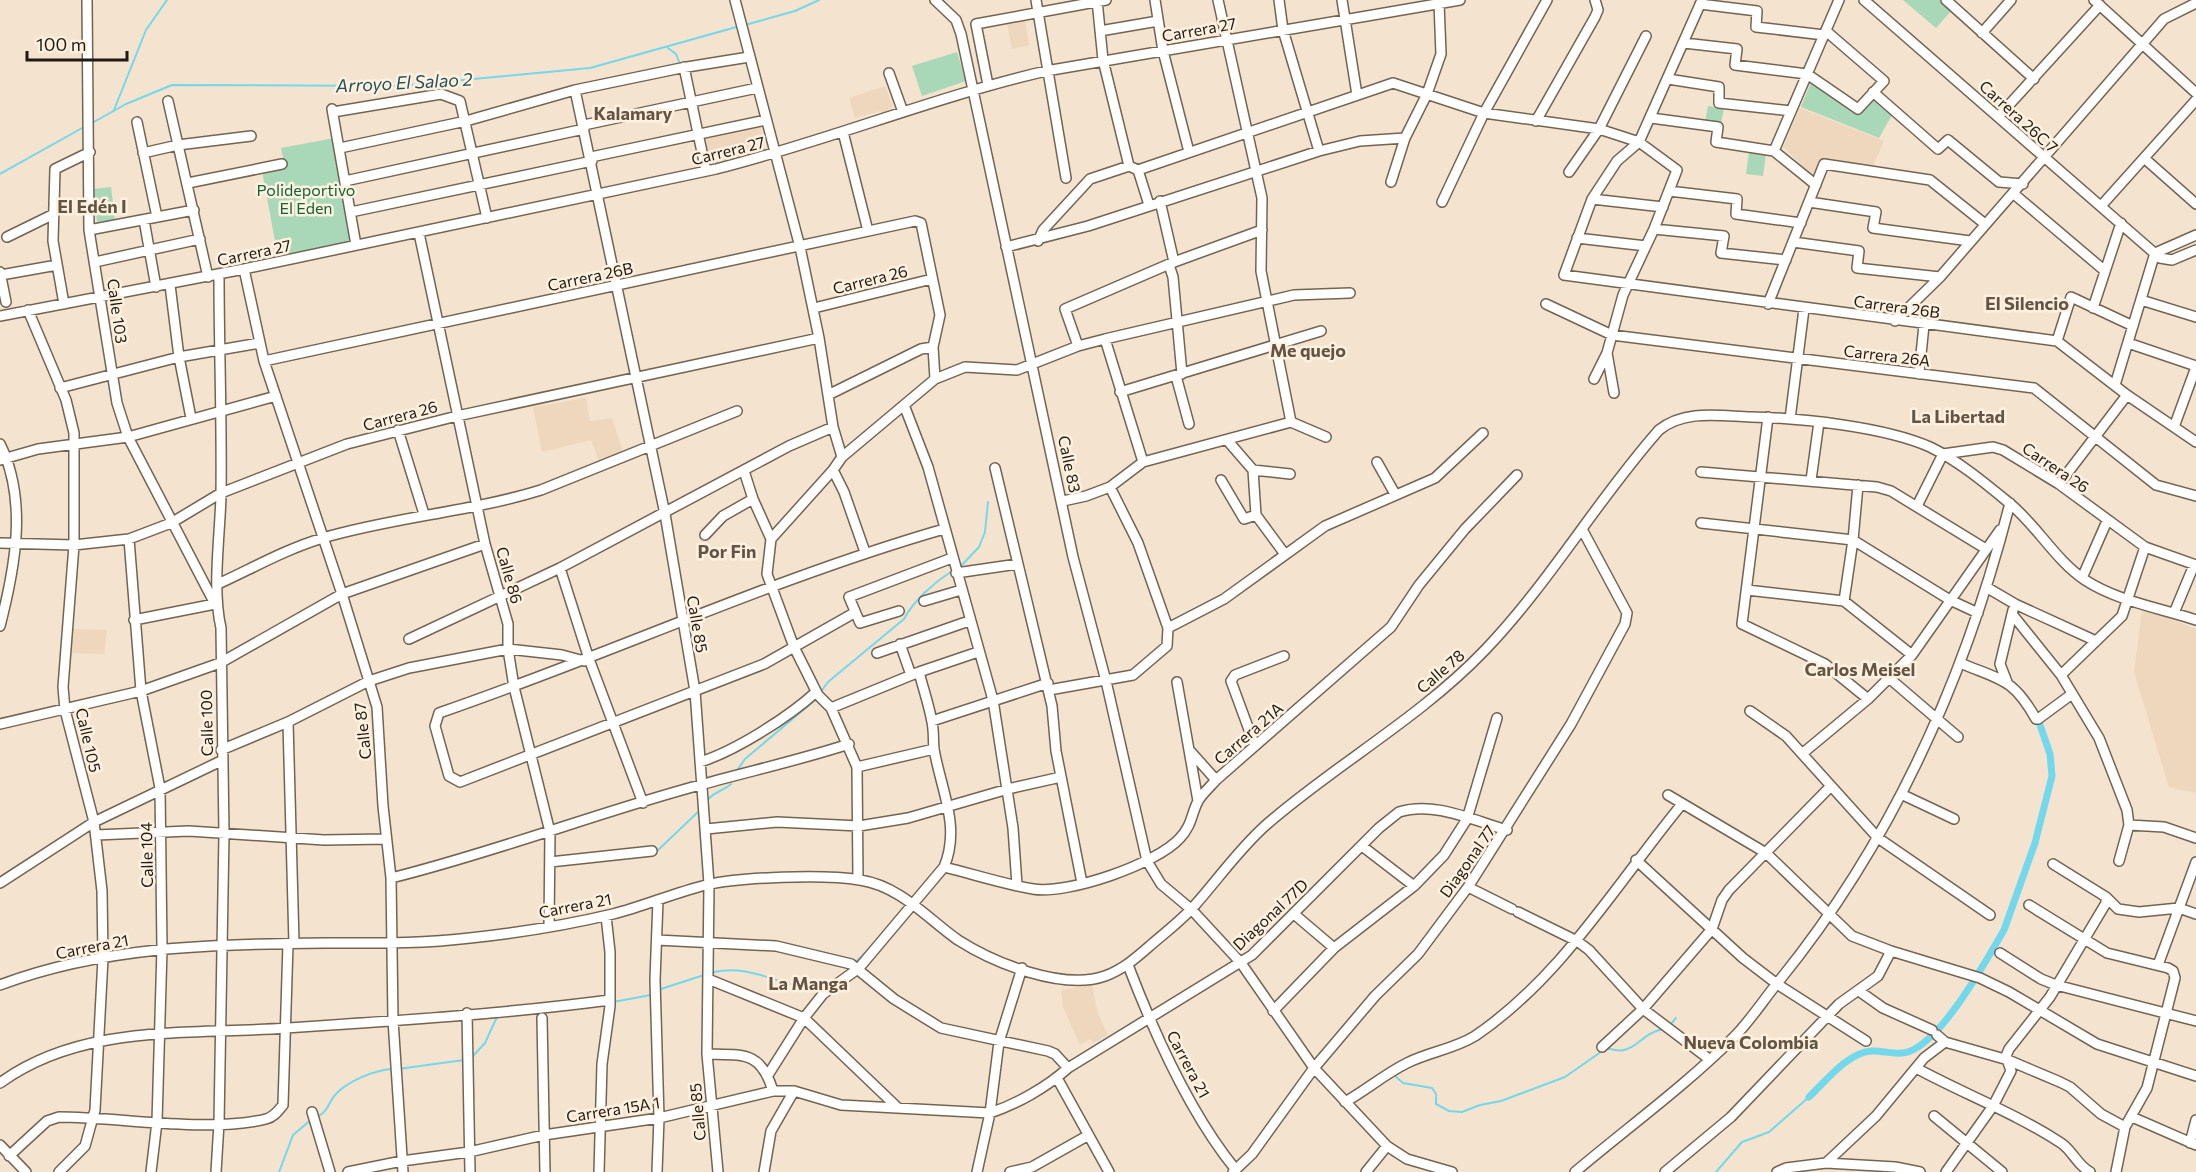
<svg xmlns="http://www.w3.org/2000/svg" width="2196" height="1172" viewBox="0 0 2196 1172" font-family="Commissioner,sans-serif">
  <rect width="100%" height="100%" fill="#f4e3ce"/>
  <path fill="#eed7bd" d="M1025,20L1029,45L1012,49L1007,23Z
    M885,86L893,107L888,109L890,114L883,116L881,111L855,118L849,98Z
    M1800,108L1884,141L1873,166L1823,160L1814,177L1783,147Z
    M760,125L765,152L711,165L704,135Z
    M586,398L590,421L612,418L624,455L600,464L591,440L542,452L533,407Z
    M2145,609L2196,629V793L2169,787L2134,672L2142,611Z
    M71,629L107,630L104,654L69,653Z
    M1092,985L1098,1014L1108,1035L1093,1043L1090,1039L1080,1045L1063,1007L1061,990Z"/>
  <path fill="#a9d8b8" d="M1903,0H1941L1952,10L1936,28Z
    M957,52L966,81L922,96L912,66Z
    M1812,80L1858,112L1872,98L1892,115L1879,138L1801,107Z
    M1708,106L1724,108L1721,124L1705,122Z
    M334,138L353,243L278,257L262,171L285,167L281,148Z
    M1749,152L1766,154L1763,176L1746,174Z
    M111,187L115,220L97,222L93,189Z"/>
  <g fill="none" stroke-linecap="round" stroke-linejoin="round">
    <path stroke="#74d8ec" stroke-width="2" d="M745,25L795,11L819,0
      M668,48L676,54L680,64
      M114,110L146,30L167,0
      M92,123L126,104L172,85L400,86L590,68L740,26
      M0,174L84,127
      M959,568L979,547L985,532L988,502
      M820,693L828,682L904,619C914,600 935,582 952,571
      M736,772L745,759L815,700
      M706,802C711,793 723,791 731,784
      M656,852L699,811
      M855,963L874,944
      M710,973C748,962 783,987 820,991
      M658,990L704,975
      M613,1002L651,995
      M517,1015L586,1007
      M1670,1025L1676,1018
      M472,1057L485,1043L496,1019L500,1016
      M398,1069L464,1060
      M1395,1076L1403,1083L1432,1088L1436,1094V1104L1449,1111L1462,1112L1480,1105L1501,1101L1565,1077L1605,1049C1612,1048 1617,1052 1624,1050C1640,1046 1643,1033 1663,1029
      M317,1117C328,1112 328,1103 335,1095C347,1081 375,1070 392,1069
      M279,1172L293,1135L312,1119
      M1716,1172L1742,1142L1769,1132L1809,1097"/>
    <path stroke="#74d8ec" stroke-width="7" d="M1809,1097C1825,1082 1847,1053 1871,1051C1883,1050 1896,1056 1908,1052C1943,1040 1985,962 2004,930L2035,843L2052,776L2050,754L2038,719"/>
    <defs>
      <path id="minor" d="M87,0L89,230L117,403L128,437L215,604
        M735,0L800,247L819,338L833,427L842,457
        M935,0L956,20L961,34L1073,557L1106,681L1147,861L1161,884L1192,910L1241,963L1314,1068L1387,1146L1407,1159L1452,1172
        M1036,0L1066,178
        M1097,0L1103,60L1129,166L1138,170
        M1155,0L1163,51L1189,152
        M1218,0L1262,198L1261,271L1291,422
        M1279,0L1283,30L1319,151
        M1342,0L1357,95
        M1702,0L1639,142L1617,161L1592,199L1564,275L2057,341L2127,395L2196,442
        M1864,0L2160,258L2172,260L2196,250
        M1946,0L2034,79
        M2094,0L2196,93
        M1700,4L1757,11L1756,27L1824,35
        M1100,31L1158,21
        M1982,33L2011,0
        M1684,43L1737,49L1735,65L1807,74L1858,109L1884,81L1826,31
        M684,67L706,171
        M889,73L903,112
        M1668,79L1719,87V103L1791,111
        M988,85L976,24L1106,0
        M575,90L665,514L695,691L709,884L707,1054L718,1172
        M1873,92L1938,149L1948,140L1999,182L2023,184
        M168,101L208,277
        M332,109L356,245
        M333,112L441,94L460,101L487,218
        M1998,117L2100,5
        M1651,118L1718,127L1716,142L1774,151
        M1536,121L1595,17L1598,10L1595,0
        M137,122L157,217
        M584,125L757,88
        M843,132L868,231
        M340,148L466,121L575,90L681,68L749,57
        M1774,151L1839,0
        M1774,151L1816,185
        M143,153L178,145L251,136
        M591,157L766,120
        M2144,158L2196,204
        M1138,170L1393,83L1484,113L1599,129L1639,142L1677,170L1654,229L1623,295L1607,353L1614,393
        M1138,170L1149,205
        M1569,172L1599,129L1646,36
        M345,181L584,129
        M1391,182L1405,138L1427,94L1441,54L1439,3
        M188,183L282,164
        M1669,191L1737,199L1736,214L1801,223
        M2014,194L2105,271
        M1592,199L1663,207
        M1160,201L1174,262
        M1442,202L1484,113L1547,0
        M1809,202L1876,212L1873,228L1970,241
        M2101,206L2196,100
        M351,212L592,161
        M144,220L156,287
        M1654,229L1724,236L1721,253L1786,260
        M89,230L194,210
        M419,233L485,544L508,624V649L514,687L550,832L549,926
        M7,237L54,214
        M1577,238L1646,246
        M1038,241L1043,230L1090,179L1129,166
        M1793,242L1859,251L1857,268L1940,277
        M1006,247L1088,226L1319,151L1360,141L1405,138
        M2155,253L2196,235
        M95,262L200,239
        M1169,265L1173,277L1182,374
        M244,269L264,361L342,594L377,707L383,806L391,878L393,1020L403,1172
        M0,272L6,302
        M1,275L57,265
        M170,285L179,357L191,418
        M2141,300L2196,317
        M64,304L53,241L55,169L90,152
        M1546,304L1612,335L2034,388L2156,485L2196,496
        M1768,304L1824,164L1930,180L1985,224
        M814,308L932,279
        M2093,308L2121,223
        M28,310L66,400L74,433V545L63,687L65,710L94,822L102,891L103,958L95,1110L85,1146L59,1172
        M0,316L244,269L716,169C827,141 934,97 1046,71L1460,0
        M1895,321L1940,277L2164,19L2196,3
        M1105,339L1143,462
        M2057,341L2071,297L2133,326
        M2128,343L2196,366
        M1078,346L1065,309L1174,262L1262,230
        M264,361L915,221L921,223L940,315L933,347L935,379
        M1919,374L1924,325
        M1176,376L1189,424
        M1594,379L1607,353
        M2115,385L2155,253
        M60,388L179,357L260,343
        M1120,392L1321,331
        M828,395L921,349L933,347
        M904,405L928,467L993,700L1013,828L1017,885
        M1768,417L1742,624L1825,664L1868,699
        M1790,419L1804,309
        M1291,422L1326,437
        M2174,427L2196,367
        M398,430L424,514
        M1227,440L1253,470L1256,515L1284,553
        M0,444C28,500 15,568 0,626
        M1943,454L1993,447L2003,450L2059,484L2145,547L2196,565
        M0,460L38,449L128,437L276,396
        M1377,462L1395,494
        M995,468L1052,706L1056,751L1082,883
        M833,470L844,492L865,552
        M1253,470L1290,474
        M744,471L753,499L771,539L767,574L794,647L818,695L831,708L857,767L858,880
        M1701,472L1877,487L1891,491L1986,549
        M1221,480L1244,519L1256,515
        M1811,480L1819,422
        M2059,484L2127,395
        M1110,487L1138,543L1168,628
        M1063,501L1086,496L1110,487L1143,462L1291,422
        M1917,506L1943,454
        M1701,523L1853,540L1950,600L1978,613
        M705,535L723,516L753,499
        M129,539L141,691L160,788L162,949L157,1122L151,1172
        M771,539L833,470L842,457L935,379L965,367L1017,370L1078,346L1105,339L1294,295L1350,293
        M0,543L74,545L129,539L171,523L221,493L347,444L457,416L819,338
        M560,568L589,659L643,803
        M956,573L1018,564
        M2082,578L2107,521
        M218,584C253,568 286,549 323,538C394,517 470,512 541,490L737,411
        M1986,587L2015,604L2096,641
        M1747,590L1844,601L1912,655
        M924,601L961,590
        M1844,601L1853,540L1858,485
        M899,611L860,623L849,597L952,558
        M854,613L764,664L460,782L449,776L435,726L439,713C608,655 771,579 944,529
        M2174,613L2194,565
        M2012,614L2061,675L2099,738L2127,810L2129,825L2119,861
        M134,620L215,604
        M409,639L560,568L789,446L833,427
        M900,644L911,675
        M877,653L969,621
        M1960,663C2001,680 2013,678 2036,719
        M2061,675L2122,616L2145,547
        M1889,678L1958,737
        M1177,682L1198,801
        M2007,682L2000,664L2013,610
        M1049,690L1133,675L1167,646L1168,628L1224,599L1325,526L1435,478L1483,433
        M831,708L919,672L978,652
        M1750,711L1786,736L1878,838L1990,915
        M2038,719L2072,694
        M932,721L1048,683
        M288,722L294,943
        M0,724L141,691L220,663L342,594L485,544
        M1255,746L1231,681L1235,675L1284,656
        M221,750L288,722L369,681L409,668L508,649L562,655L584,661
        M1191,752L1216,780
        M1803,753L1868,699L1912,655L2000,530
        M700,762C735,751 789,717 816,692
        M857,767L934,749
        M1901,794L1954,819
        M1668,795L1766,853L1852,936L1891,951L1980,978L2009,992L2097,1044L2196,1076
        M2129,825L2164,827L2196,838
        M706,829L777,822L859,826L908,818L1008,789L1061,777
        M96,835L189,831L324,840L386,839
        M1362,846L1414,886
        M1636,860L1743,958L1777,984L1866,1041
        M550,862L652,851
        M2053,864L2106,897L2118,909L2139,912L2179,908L2196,914
        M944,867C973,874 1003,884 1033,889C1067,895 1157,864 1180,838C1192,825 1191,815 1198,801C1202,794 1210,787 1216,780L1391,627L1419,585L1465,529L1517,475
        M391,878C496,852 596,813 700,785C750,771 800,760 849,744
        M0,883L94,822L221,761
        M1468,887L1512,909
        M2029,905L2107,953L2168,968L2173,971L2175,978L2147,1088L2125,1127L2116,1172
        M1518,912L1577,941L1589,950L1643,1009L1709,1059
        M1294,914L1334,948
        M657,940L776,946L851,964L894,999L941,1028L1048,1051L1055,1054L1068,1068
        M2000,953L2041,979L2056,985L2196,1021
        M1128,965C1154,1033 1190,1114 1236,1170
        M2158,965L2196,862
        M708,979L804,1018L898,1108
        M0,985C103,946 216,944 325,943C374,943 421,944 470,938C517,933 567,925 613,914C644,906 674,893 706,885C740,877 824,874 860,880C900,886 927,918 958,940C994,963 1063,991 1105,976C1124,969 1137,957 1152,944C1167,931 1183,919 1195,905C1219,878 1239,849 1266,825C1336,764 1420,718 1485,650C1550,582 1597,500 1659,430C1685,409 1720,416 1751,417C1801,418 1885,427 1930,447C1957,460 1985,483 2008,502C2036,524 2055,560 2085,580C2117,601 2160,608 2196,620
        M1859,991L1883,1008L1932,1030
        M1273,1011L1334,948L1414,886L1444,855L1467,819L1497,718
        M467,1013L470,1172
        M542,1018L545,1172
        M1937,1035L1945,1042L2008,1060L2060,1082L2070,1087L2101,1114L2125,1127
        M1602,1047L1643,1009L1712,929L1722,900L1729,890L1830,787
        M707,1054C744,1055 761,1051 773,1091
        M1916,1068C1964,1094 2015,1113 2061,1143C2073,1151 2077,1165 2090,1172
        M768,1075L804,1018L823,994L859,968L944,867C961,827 941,790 934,749C933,740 934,731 932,722C929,705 923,688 919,672
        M1057,1078L1109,1172
        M0,1083C82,1023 191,1035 287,1028C394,1021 503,1014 610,1000
        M1345,1102C1366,1090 1385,1074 1407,1063C1429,1052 1454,1049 1475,1036C1561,978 1617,883 1682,804
        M312,1112L330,1172
        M1934,1116L2002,1172
        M2132,1117L2196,1145
        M2190,1143L2196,1120
        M0,1145L26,1172
        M9,1156L47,1121L59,1117C120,1117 208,1133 266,1119C274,1117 278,1111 283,1105L288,944
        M1826,1163L1895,1167L1920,1172
        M216,1172L219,1123L224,834L221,628C212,589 220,536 221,495C222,422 219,348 219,274
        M348,1172L402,1161L469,1152L544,1135L659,1118L773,1091H794L841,1105L990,1113C1017,1104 1047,1087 1068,1068L1252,955L1379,828L1399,812C1434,801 1472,820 1507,830
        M599,1172L602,1064L610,1006V952L606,916
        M657,1172L659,1118L655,980L658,900
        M764,1172L771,1131L794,1091
        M977,1172L990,1113L999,1042L1022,968
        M1010,1172L1032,1167L1087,1136
        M1233,1172L1252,1154L1314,1068L1375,996L1418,954L1468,887L1571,724L1625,624L1627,613L1583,531
        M1366,1172L1387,1146
        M1575,1172C1627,1128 1685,1086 1734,1037C1751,1020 1764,999 1779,981C1892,842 1966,676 2010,503
        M1665,1172L1731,1117L1839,1004L1878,976L1891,951
        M1777,1172L1786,1168L1826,1163L1876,1116L1924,1058L1945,1042
        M1946,1172L1993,1106L2011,1071L2006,1056L2009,1049L2050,997L2106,903V897"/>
    </defs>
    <use href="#minor" stroke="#736452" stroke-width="12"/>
    <use href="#minor" stroke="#fff" stroke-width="9"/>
  </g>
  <g text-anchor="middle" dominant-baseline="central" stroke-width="5" stroke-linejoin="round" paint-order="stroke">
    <g font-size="16" fill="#201a13" stroke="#fff1e0">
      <text transform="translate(1199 29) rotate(-10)">Carrera 27</text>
      <text transform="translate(2019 116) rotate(42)">Carrera 26C 7</text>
      <text transform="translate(728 150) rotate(-14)">Carrera 27</text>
      <text transform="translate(254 252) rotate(-12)">Carrera 27</text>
      <text transform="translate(590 276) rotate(-12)">Carrera 26B</text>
      <text transform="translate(870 279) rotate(-14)">Carrera 26</text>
      <text transform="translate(1897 306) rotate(8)">Carrera 26B</text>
      <text transform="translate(118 311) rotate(82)">Calle 103</text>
      <text transform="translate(1887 355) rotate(7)">Carrera 26A</text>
      <text transform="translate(400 415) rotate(-15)">Carrera 26</text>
      <text transform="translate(1070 464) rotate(78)">Calle 83</text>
      <text transform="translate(2056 467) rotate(34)">Carrera 26</text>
      <text transform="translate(510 575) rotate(74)">Calle 86</text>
      <text transform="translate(698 624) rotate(80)">Calle 85</text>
      <text transform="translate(1440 671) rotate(-41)">Calle 78</text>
      <text transform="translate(206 723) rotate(-91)">Calle 100</text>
      <text transform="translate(362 731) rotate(-96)">Calle 87</text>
      <text transform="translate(1248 733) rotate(-41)">Carrera 21A</text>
      <text transform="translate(89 740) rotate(77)">Calle 105</text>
      <text transform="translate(146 855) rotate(-91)">Calle 104</text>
      <text transform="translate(1467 861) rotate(-55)">Diagonal 77</text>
      <text transform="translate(575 905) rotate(-11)">Carrera 21</text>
      <text transform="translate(1270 914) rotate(-43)">Diagonal 77D</text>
      <text transform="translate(92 946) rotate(-11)">Carrera 21</text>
      <text transform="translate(1189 1064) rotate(62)">Carrera 21</text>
      <text transform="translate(613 1109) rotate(-9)">Carrera 15A 1</text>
      <text transform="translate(697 1112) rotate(-95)">Calle 85</text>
    </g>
    <g font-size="16" fill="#106238" stroke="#fff1e0">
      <text x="306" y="189">Polideportivo<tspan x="306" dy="18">El Eden</tspan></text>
    </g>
    <g font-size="18" font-style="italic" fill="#235059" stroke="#fff1e0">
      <text transform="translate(404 82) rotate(-3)">Arroyo El Salao 2</text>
    </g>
    <g font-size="18" font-weight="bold" fill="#635443" stroke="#fff1e0">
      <text x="633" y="113">Kalamary</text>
      <text x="92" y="206">El Edén I</text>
      <text x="2027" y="303">El Silencio</text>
      <text x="1308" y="350">Me quejo</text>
      <text x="1958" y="416">La Libertad</text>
      <text x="727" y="551">Por Fin</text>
      <text x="1860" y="669">Carlos Meisel</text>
      <text x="808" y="983">La Manga</text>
      <text x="1751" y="1042">Nueva Colombia</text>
    </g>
  </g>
  <path d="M27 51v9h100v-9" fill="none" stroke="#201a13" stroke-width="3"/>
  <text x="36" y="51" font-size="18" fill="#201a13" stroke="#fff1e0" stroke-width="4.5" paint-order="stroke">100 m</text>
</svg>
